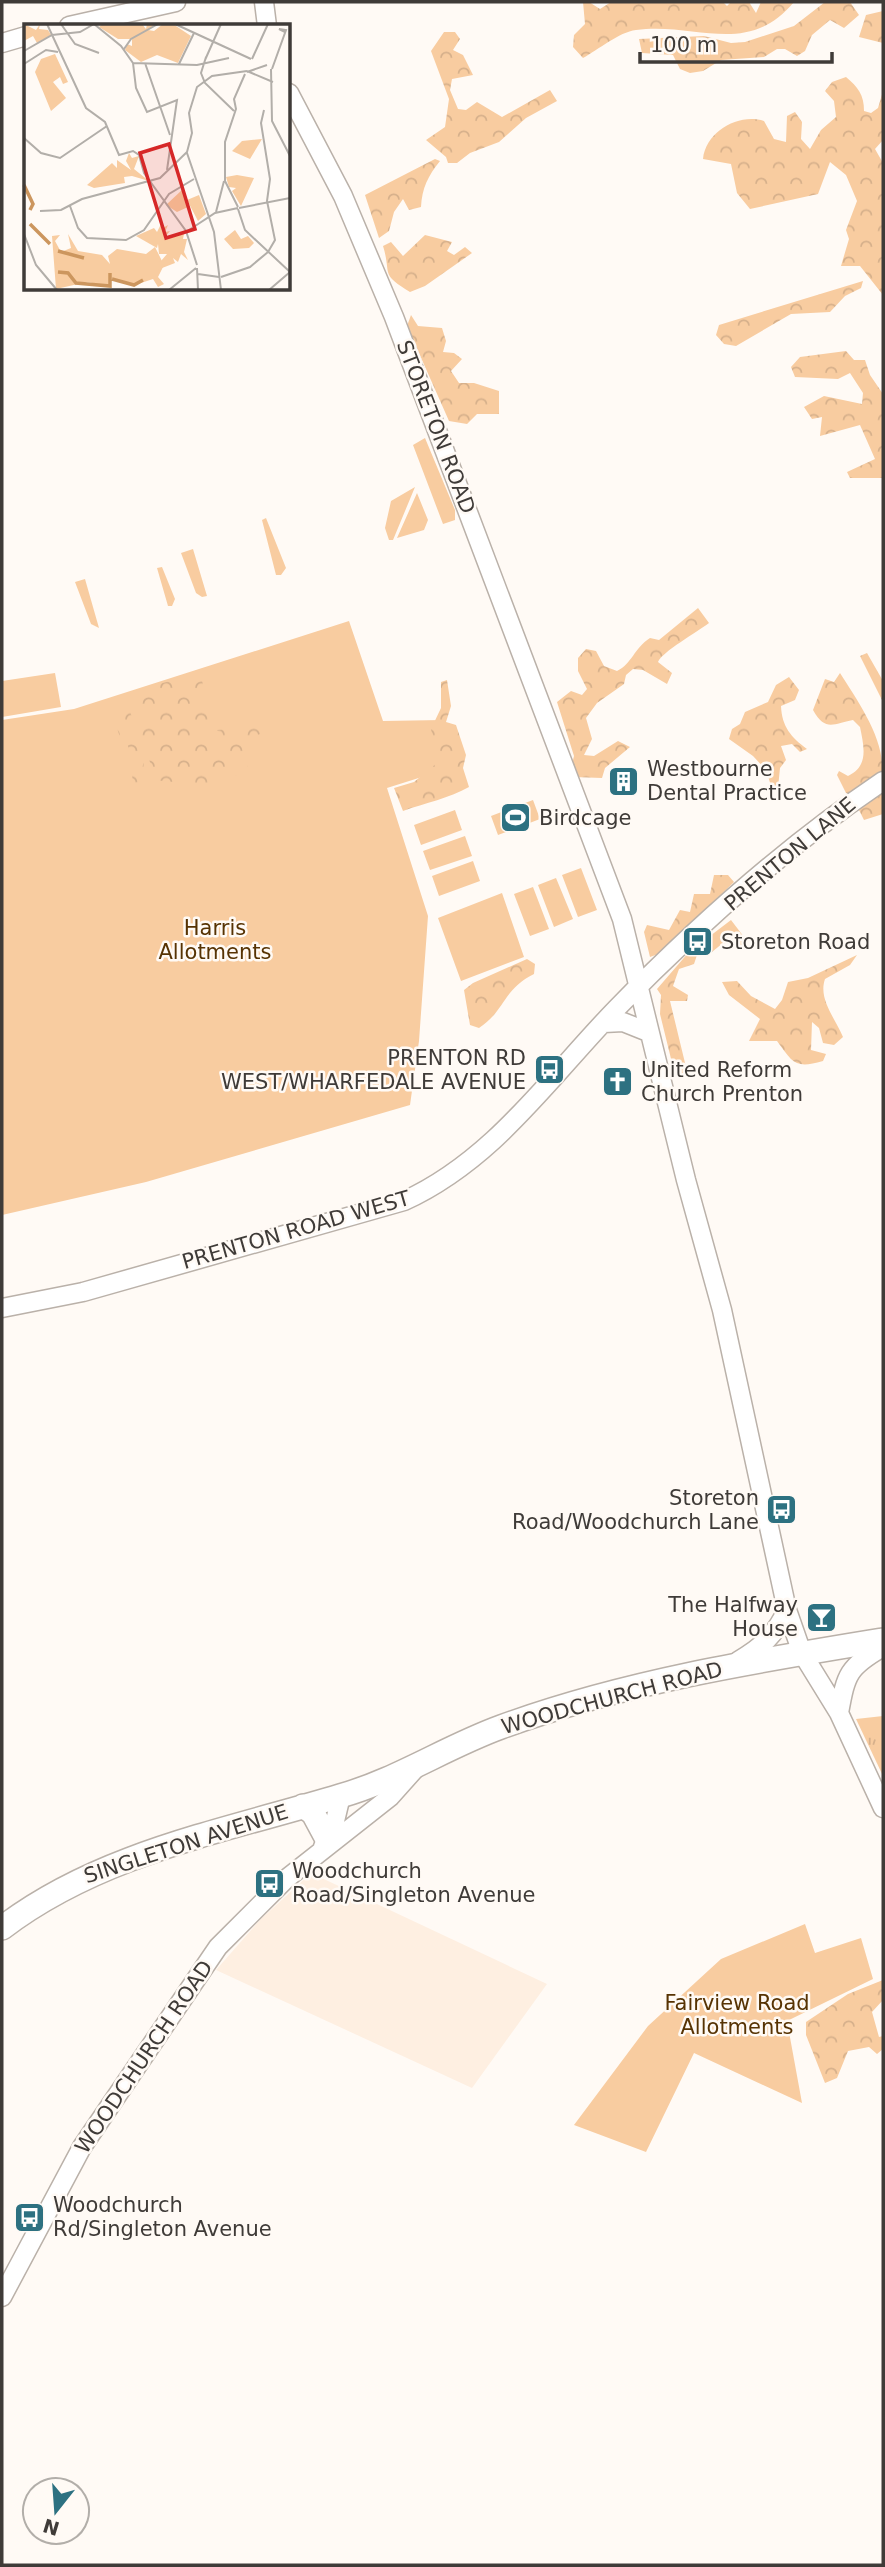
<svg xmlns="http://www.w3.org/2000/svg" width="885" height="2567" viewBox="0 0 885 2567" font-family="'DejaVu Sans',sans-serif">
  <defs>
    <pattern id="forest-crowns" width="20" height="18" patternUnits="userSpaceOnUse" patternTransform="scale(1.75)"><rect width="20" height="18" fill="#f8cca0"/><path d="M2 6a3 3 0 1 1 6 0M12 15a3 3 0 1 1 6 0" fill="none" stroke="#d6b08b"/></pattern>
    <pattern id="park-tufts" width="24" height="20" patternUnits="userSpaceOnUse" patternTransform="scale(1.75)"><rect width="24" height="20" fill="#f8cca0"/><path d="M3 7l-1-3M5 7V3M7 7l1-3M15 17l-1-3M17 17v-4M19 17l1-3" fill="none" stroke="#d6b08b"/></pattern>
  </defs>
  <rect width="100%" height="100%" fill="#fffaf5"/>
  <path fill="#feefe1" d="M311,1873L547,1984L472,2088L216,1970L260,1920Z"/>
  <path fill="#f8cca0" d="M425,438L455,510V520L443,524L413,445Z
    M415,487L393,540H389L385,528L391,501Z
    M417,493L428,520L424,530L397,538Z
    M266,518L286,568L281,575H276L262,520Z
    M193,549L207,596L202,597L196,593L181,553Z
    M162,567L175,599L172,606H168L157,568Z
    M85,579L99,628L91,624L75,582Z
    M349,621L383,721L442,720L444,770L387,788L428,916L419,1041L410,1105L146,1182L2,1215V720L74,709Z
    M55,673L61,707L2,717V681Z
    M533,800L540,819L498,835L491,816Z
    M455,810L462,830L421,845L414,825Z
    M465,836L472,856L430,870L423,851Z
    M473,861L480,881L439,896L432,876Z
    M581,868L597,910L578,917L562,875Z
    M556,878L573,919L554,927L538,885Z
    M533,887L549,929L530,936L514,894Z
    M502,893L524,957L461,981L438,918Z
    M805,1924L815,1953L861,1938L873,1979L787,2021L802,2103L694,2053L646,2152L574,2125L648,2026L721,1959Z"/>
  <path fill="url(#forest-crowns)" d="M583,2H589L600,9L611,2H723L727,6L731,2H749L756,13L761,2H794C747,58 697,22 636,30C619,32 598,50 583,58L573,47L574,35L585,24Z
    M825,2H850L859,15L844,28L830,20L812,35L805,51L797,56L785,49H777L764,57L721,60L703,71L690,73L680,69L673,55L642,53L639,39L704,36L731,43L745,42L794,26Z
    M883,11V43L859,37L866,15Z
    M444,32H455L460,39L453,50L463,55L473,75L452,79L450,90L458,109L466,110L477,102L502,117L550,90L557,101L526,118L499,142L470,153L457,163H448L446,157L426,140L445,127L449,99L431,51Z
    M846,77C858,87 864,95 864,111L871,113L878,108L883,91V140L875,149L883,163V295L860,266H841L849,239L846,230L857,201L846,175L830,162L818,194L750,209L737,193L731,164L703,159C706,131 739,113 764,121L774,139L786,142L787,116L795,112L802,122L801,139L810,149L821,130L836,117L834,101L825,91L832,82Z
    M435,159L440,161C428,176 422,188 421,207L409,210L403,199L394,212L389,231L379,238L365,195Z
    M425,235L452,242L447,251L454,255L465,247L472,253L425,286L410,292C379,273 392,275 383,246L391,242L403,256Z
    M863,281L861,288L845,296L830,312L791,314L736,346L724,344L716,335L719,325Z
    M411,315L418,326L442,328L446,341L443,352L454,353L462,359L451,371L459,383H474L499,391V414H477L467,424L449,421L407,326Z
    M846,351L854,360H865L870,375L883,394L882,478H850L847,472L875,459L860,425L820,436L822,417L812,419L804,407L824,396L862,404L863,393L850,373L838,379L795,377L791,367L800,357Z
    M698,608L709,623C696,633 663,651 658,662L672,673L667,684L643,670L633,669L626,675L624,684L597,703L586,718L592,739L584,755L594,756L618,741L630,747L605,768L602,778L574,777L572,764L574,756L557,702L571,691L582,695L587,689L578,671V658L586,649L596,651L604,666L617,671C632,664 634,648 650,638L659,640Z
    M867,653L883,681V702L860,656Z
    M201,673L211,737L219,743L225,754L228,749L224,737L217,730L270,725L267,732L254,736L251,748L244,749L249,774L227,776L220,787L154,780C150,754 136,729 138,703L152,689L151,686Z
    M840,673C857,700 885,739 882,772L853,794L846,793L837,775L839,771L848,776C869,766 864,747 860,727L853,720C834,723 826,733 813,710L825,679L834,682Z
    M789,677L799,690L795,700L781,706C782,727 791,737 807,749L800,752L792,744L781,746L786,760L780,768L778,788L772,789L766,770L753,756L729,739L732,729L740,724L745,712L768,702L776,685Z
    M447,680L451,706L446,722L456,725L466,755L463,768L469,787C450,798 425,803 403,811L394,788L414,782L437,763L431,729L441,708V682Z
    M122,701L128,706C136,729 149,757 141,782L133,783L128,745L121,740L113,716Z
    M883,786V814L864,820L856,804Z
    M714,875H728L734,882L661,953L650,957L644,932L647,925L669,930L680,910L690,912L694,894H710Z
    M731,920L744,937L742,946L723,943L707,956L697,955L694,964L679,969L673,986L688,995L687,1001H670L686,1067L684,1079L675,1075L660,1014L661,995L657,989L689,952Z
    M857,955L850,965L825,979C818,999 835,1018 843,1037L834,1045L823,1043L819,1028L812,1022L811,1050L826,1054L823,1061C795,1069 793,1063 777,1041H749L760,1019L729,995L722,982L737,981L751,996L775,1009L782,1000L788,982L808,978Z
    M527,959L535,964L534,974C502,990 506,1010 479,1028L470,1025L464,990L473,983Z
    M883,1980V2000L872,2012L879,2037L883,2036V2049L877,2054L869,2047L848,2051L837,2078L825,2083L806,2035V2022L848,1994Z"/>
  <path fill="url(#park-tufts)" d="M883,1716V1776L856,1719Z"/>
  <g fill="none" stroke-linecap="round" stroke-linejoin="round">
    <defs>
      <path id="secondary" d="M264,2L267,26
        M69,26L176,2
        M2,43L26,36
        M289,93L343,196L394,317L622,919L686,1180L722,1310L787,1610L802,1653L839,1713L883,1808
        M604,1023L623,1022L648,1032
        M2,1308L83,1292L404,1201C494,1160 549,1078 616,1009C697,926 788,845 883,781
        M738,1661C762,1647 775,1635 787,1610
        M839,1713C846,1674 848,1667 883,1647
        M323,1847L335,1821L341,1796
        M2,2297L82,2147L218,1947L286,1879L390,1797L415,1769"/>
      <path id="highway" d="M303,1806L313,1813L327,1839
        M2,1928C100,1853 225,1831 340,1796C397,1780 446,1747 501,1727C624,1682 754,1661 883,1640"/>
    </defs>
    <use href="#secondary" stroke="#bab1a9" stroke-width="21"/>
    <use href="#highway" stroke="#bab1a9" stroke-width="26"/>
    <use href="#secondary" stroke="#fff" stroke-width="18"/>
    <use href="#highway" stroke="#fff" stroke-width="23"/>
  </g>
  <defs>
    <symbol id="building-square" viewBox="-11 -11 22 22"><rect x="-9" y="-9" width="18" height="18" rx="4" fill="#2d7181" stroke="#fffaf5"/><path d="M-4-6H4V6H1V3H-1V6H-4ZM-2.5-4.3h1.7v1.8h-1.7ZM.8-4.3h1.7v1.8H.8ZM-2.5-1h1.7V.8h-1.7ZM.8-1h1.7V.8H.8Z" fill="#fff"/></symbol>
    <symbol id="stadium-square" viewBox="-11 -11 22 22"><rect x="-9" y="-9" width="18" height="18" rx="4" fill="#2d7181" stroke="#fffaf5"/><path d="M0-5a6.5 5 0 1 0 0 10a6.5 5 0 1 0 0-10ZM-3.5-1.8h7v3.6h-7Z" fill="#fff"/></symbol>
    <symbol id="bus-square" viewBox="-11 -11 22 22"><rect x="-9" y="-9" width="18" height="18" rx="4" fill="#2d7181" stroke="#fffaf5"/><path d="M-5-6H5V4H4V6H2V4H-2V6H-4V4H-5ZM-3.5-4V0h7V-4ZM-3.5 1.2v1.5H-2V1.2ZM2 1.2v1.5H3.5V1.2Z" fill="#fff"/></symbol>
    <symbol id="church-square" viewBox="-11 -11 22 22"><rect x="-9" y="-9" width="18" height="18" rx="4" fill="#2d7181" stroke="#fffaf5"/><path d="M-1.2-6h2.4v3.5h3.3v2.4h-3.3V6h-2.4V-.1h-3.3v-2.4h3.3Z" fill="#fff"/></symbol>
    <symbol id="bar-square" viewBox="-11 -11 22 22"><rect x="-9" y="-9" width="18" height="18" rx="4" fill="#2d7181" stroke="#fffaf5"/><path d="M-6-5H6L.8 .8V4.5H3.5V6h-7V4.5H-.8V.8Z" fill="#fff"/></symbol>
  </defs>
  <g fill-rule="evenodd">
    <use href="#building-square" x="606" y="764" width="35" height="35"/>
    <use href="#stadium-square" x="498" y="800" width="35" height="35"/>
    <use href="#bus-square" x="680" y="924" width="35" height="35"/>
    <use href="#bus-square" x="532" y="1052" width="35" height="35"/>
    <use href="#church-square" x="600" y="1064" width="35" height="35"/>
    <use href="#bus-square" x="764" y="1492" width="35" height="35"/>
    <use href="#bar-square" x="804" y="1600" width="35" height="35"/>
    <use href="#bus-square" x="252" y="1866" width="35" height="35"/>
    <use href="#bus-square" x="12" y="2200" width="35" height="35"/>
  </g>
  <g text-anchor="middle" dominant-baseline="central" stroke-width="5" stroke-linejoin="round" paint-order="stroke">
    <g font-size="21" fill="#3f3b38" stroke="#fffaf5">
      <text transform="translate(436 427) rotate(69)">STORETON ROAD</text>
      <text transform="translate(790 854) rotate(-40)">PRENTON LANE</text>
      <text transform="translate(296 1230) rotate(-16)">PRENTON ROAD WEST</text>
      <text transform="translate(612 1698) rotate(-15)">WOODCHURCH ROAD</text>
      <text transform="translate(186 1844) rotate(-18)">SINGLETON AVENUE</text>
      <text transform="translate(144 2057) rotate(-56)">WOODCHURCH ROAD</text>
    </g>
    <g font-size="21" fill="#3f3b38" stroke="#fffaf5" text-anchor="start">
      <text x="647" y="769">Westbourne<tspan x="647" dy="24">Dental Practice</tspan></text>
      <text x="539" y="818">Birdcage</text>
      <text x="721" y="942">Storeton Road</text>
      <text x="526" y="1058" text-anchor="end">PRENTON RD<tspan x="526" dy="24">WEST/WHARFEDALE AVENUE</tspan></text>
      <text x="641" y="1070">United Reform<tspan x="641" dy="24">Church Prenton</tspan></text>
      <text x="759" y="1498" text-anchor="end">Storeton<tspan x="759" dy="24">Road/Woodchurch Lane</tspan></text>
      <text x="798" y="1605" text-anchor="end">The Halfway<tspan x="798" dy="24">House</tspan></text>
      <text x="292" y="1871">Woodchurch<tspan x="292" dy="24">Road/Singleton Avenue</tspan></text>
      <text x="53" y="2205">Woodchurch<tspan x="53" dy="24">Rd/Singleton Avenue</tspan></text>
    </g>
    <g font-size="21" fill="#573303" stroke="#fffaf5">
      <text x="215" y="928">Harris<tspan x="215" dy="24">Allotments</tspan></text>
      <text x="737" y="2003">Fairview Road<tspan x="737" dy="24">Allotments</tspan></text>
    </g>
  </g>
  <g transform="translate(24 24)">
    <rect width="266" height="266" fill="#fffaf5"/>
    <path d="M31,30L44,58L39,60L36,53L29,58L42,74L27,87L11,48L17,35ZM159,165L164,183L153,188L142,181ZM211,206L217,215L224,212L230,219L225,224L209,225L200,215ZM44,210L54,227L78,231L86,240L84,232L93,225L122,230L131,223L140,241L134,253L140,260L134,263L129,255L111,261L88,254L86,262L63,258L32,265L28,212L36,211L31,217L37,228L47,224Z" fill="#f8cca0"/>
    <path d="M0,0L12,6L16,0L15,5L24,6L27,11L13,19L9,12L0,17ZM138,198L139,204L144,201L141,208L146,207L141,213L160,210L159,215H163L160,228L164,236L157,230L154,238L149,234L151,239L133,246L139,241L133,234V228L137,237L143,230H135L134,220L133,224L112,212L130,204L133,208Z" fill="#f8cca0"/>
    <path d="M79,0H118L122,5L123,0H133L124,6L130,7L139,0H149L167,12L154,39L133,31L117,38L101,26L103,20L108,22V15H94L75,3ZM238,115L226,135L208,127L218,117ZM105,129L108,134L115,132L110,145L125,157L108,152L100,153L101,159L70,164L63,161L88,139L93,144V136L107,146L102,137ZM213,151L230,154L217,182L208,167L212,164L205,163L202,153ZM175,171L182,190L174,197L163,176Z" fill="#f8cca0"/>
    <path fill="none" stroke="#cc965e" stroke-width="3.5" d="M0,161L9,180L6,186M6,200L26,220M34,227L60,234M34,248L44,249L52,259L86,262V249M88,255L110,261L119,256"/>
    <path fill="none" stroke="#b2aea9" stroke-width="2" d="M23,0L62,84L81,98L95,131L109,127L115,131L120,149L162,207L173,241M37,0L51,20L75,29M70,0L97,22L109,39L173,41L205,34M151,0L227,35M100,25L107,15L134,0M0,27L28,11L56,8L70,0M182,33L177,49L181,59L210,87M228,35L244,0M181,36L197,0M109,39L112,64L123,88L153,76L143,146M121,39L146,111M0,40L22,26L34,28M155,40L170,9M247,45L248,97L266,132M248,45L262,6L255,5L261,8M223,47L249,58M223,48L243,41M240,86L237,99L246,155L243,177L251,216L244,228M0,114L17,129L36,134L83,102M163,129L190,208L197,266M46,182L54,204L63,214L102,216L120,206L145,170L170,155M214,183L201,157V118L212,85L210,75L221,50M215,184L266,174M214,185L221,206L266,248M16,187L37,186L58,175L136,154L163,128L168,109L165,89L173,63L188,52L223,47M192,188L200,157M162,208L191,189L214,184M0,210L12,241L33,266M173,244L174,266M174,250L195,253M197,253L226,243L244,228M145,266L172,244M245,266L266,248"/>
    <path fill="#d62828" fill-opacity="0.15" stroke="#d62828" stroke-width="3.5" d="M145,120L171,205L142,214L116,129Z"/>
    <rect width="266" height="266" fill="none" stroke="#3f3b38" stroke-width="3.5"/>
  </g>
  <rect width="885" height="2567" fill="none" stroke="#3f3b38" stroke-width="7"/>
  <g transform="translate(56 2511) rotate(197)"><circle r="33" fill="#fffaf5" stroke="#b2aea9" stroke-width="2"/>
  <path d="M0-5L12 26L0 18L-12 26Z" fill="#2d7181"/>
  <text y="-10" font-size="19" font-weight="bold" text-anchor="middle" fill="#3f3b38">N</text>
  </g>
  <path d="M640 52v10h192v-10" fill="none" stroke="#3f3b38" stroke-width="3.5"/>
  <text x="650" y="52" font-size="21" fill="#3f3b38" stroke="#fffaf5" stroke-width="5" paint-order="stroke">100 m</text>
</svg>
